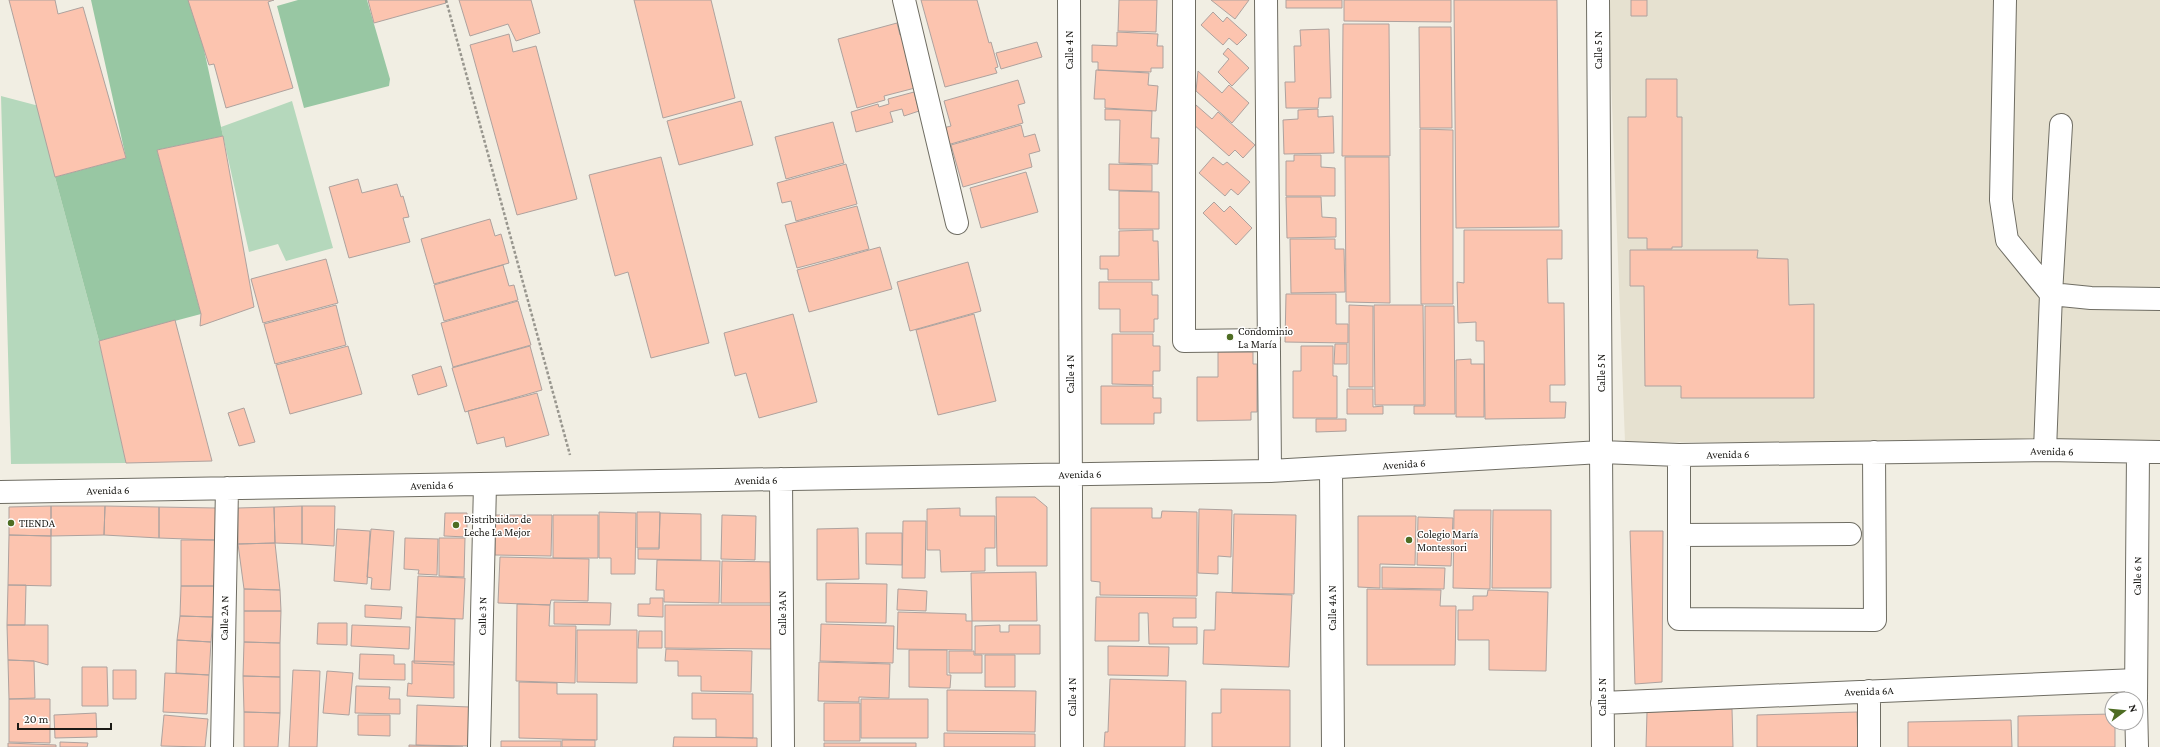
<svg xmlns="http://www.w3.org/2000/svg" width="2160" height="747" viewBox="0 0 2160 747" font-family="'Crimson Pro',serif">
  <rect width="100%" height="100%" fill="#f1eee3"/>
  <path fill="#e6e1d0" d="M1608,0H2160V444L1625,442Z"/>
  <path fill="#b5d8bc" d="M1,96L39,106L55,177L99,341L126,463L11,464Z
    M292,101L333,248L286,261L278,244L249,252L221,127Z"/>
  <path fill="#98c7a3" d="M91,0H193L223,136L157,150L201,314L99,341L55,177L126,158Z
    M298,0H367L390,79L389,86L304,108L277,6Z"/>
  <path fill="#fcc4af" stroke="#aea29e" d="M9,0H55L58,14L83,7L126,158L55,177Z
    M188,0H274L268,2L293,88L226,108L214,64L209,65Z
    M368,0H446V3L374,23Z
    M459,0H531L540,33L516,41L508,24L470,36Z
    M634,0H711L735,98L663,118Z
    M921,0H977L989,43L991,42L998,67L995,68L997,73L945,87Z
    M1119,0H1157L1156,32L1118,31Z
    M1211,0H1249L1235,19Z
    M1286,0H1342V8H1286Z
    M1344,0H1451V22L1344,21Z
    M1454,0H1557L1559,227L1456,228Z
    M1631,0H1647V16H1631Z
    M1213,12L1223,22L1227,17L1247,35L1237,45L1229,38L1223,45L1201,25Z
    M897,23L900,35L904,34L915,88L884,96L885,100L857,108L838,39Z
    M1343,24H1389L1390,156H1342Z
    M1419,27H1451L1452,128H1420Z
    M1329,29L1331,98H1319L1318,108H1286L1285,82H1295L1294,46H1301L1300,30Z
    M1117,32L1158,34L1157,46H1163V68H1151V72L1098,70V62H1092V45L1117,46Z
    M509,34L513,52L536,46L577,199L517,215L470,45Z
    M1037,42L1042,57L1001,69L996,53Z
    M1228,48L1249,68L1232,86L1218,72L1229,59L1223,54Z
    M1096,70L1149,73L1148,85L1158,86L1156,111L1105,108V99H1094Z
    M1198,71L1222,93L1229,85L1249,103L1232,123L1196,91Z
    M1646,79H1677V117H1682V247H1672V249H1647V238H1628V117H1646Z
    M1018,80L1025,103L1018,105L1023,123L944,146L939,129L951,126L944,101Z
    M914,92L919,111L904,116L902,109L890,112L893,122L856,132L851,112L878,104L879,107L889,104L888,99Z
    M741,101L753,145L679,165L667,121Z
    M1196,105L1212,119L1218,112L1255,145L1243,158L1235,150L1229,156L1193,124Z
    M1105,109L1152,111L1151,138H1159L1158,164L1119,163L1120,120H1105Z
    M1318,109V117L1333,116L1334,153L1284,154L1283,120L1298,119V110Z
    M833,122L844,163L786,179L775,137Z
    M1021,125L1024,137L1035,134L1040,151L1029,154L1032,167L963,187L951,145Z
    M1420,129L1453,130V304H1421Z
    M223,136L254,307L200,326L201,314L157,150Z
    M1294,155H1321V167L1335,168V196H1286V161H1294Z
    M661,157L709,343L651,358L628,272L615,276L589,175Z
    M1213,157L1223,165L1227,162L1250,182L1238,195L1231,189L1225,196L1199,173Z
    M1345,157H1389L1390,303L1346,302Z
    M846,164L857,204L796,221L791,201L782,203L777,183Z
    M1109,164L1152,165V191L1109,190Z
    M1026,172L1038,212L981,228L970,188Z
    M358,179L362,193L397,184L401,197L403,196L409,217L403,218L410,242L349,258L329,187Z
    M1119,191L1159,192V229H1119Z
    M1286,197H1321L1322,217L1336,218V237L1287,238Z
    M1214,202L1224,212L1230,206L1252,228L1236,245L1203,213Z
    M857,206L869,249L797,268L785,225Z
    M490,219L495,236L501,234L509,263L434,284L421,239Z
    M1153,230V241H1158L1159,280H1108V269H1100V256H1119V231Z
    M1464,230H1562V259H1547L1548,303H1564L1565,385H1550V402H1566L1565,418L1485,419L1484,341H1476V322L1458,323L1457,282L1464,283Z
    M1290,239H1335V249H1344L1345,292L1291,293Z
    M880,247L892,289L809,312L797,270Z
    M1630,250H1758L1757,258L1788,259L1789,305L1814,304V398H1681V386H1645L1644,286H1630Z
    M326,259L338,303L263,323L251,279Z
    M968,262L981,311L910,331L897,282Z
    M503,265L509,286L514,285L518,300L444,321L434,285Z
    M1099,282H1152V295H1158V319H1154V332H1120V309H1099Z
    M1286,294H1336V324H1348V343L1285,342Z
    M518,301L531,345L453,367L441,323Z
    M336,305L346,345L275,364L264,324Z
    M1349,305L1373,306V387H1349Z
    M1374,305H1423L1424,405H1375Z
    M1425,306H1454L1455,414H1414V406H1425Z
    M793,314L817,402L759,418L746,373L735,376L724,333Z
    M974,314L996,401L938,415L916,330Z
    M175,320L212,461L126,463L99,341Z
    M1112,334H1153V346H1160V371H1153V385L1112,384Z
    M1335,344H1347V364H1334Z
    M348,346L362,394L290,414L276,365Z
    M530,346L542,390L465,412L452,368Z
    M1301,346H1333V376H1337V418H1293V371H1301Z
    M1218,352H1253V364H1257V412H1251V420L1197,421V377H1218Z
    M1471,359V364H1484V417H1456V360Z
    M441,366L447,386L418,395L412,375Z
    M1101,386H1153V398H1161V413H1154V424H1101Z
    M1347,389H1373V407L1383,406V414H1347Z
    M537,393L549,435L506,447L504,437L477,444L468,411Z
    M244,408L255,442L239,446L228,413Z
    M1316,419H1346V431L1316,432Z
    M996,497H1035L1047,507V566H997Z
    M51,506H105L104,535L51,536Z
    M51,506V536L9,535V507Z
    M105,506L159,507V538L104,535Z
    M302,506H335L334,546L302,544Z
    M302,506V544L275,543L274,507Z
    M159,507L216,508L215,540L159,538Z
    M274,507L275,543L238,544V508Z
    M960,508V516H995V548H985V571L941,572L940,550H927V509Z
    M1091,508H1152V518H1161L1162,511L1197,512V596L1100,595V582L1091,581Z
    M1199,509L1232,510L1231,557L1218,556V574L1198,573Z
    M1454,510H1491L1490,589L1453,588Z
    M1493,510H1551V588H1492Z
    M599,512L636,513L635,574H611V558H599Z
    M637,512H660L659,548H637Z
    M445,513H467V537L444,536Z
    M660,513L701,514V560L638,559V549H659Z
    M1234,514L1296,515L1294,594L1232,593Z
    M495,515H552L551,556L495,555Z
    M553,515H598V558H553Z
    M722,515L756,516L755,560L721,559Z
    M1358,516H1416L1415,565L1380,564V588L1358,587Z
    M1418,517L1453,518L1451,566L1417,565Z
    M903,521H926L925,578H902Z
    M858,528L859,579L817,580V529Z
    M337,529L370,531L367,584L334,581Z
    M371,529L394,531L390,590L371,589L372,578L367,577Z
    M1630,531H1663L1662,682L1635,684Z
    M866,533H902V565L866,564Z
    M9,535L51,536V586L8,585Z
    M405,538L438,539L437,575L418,574L419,570L404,569Z
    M439,538H465L464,577L439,576Z
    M181,540H215L214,586H181Z
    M275,543L280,590L244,589L238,544Z
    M500,557L589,559L588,601L551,600L550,605L498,603Z
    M657,560L720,561L719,603L664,602V590H656Z
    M722,561L773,562L772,603H721Z
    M1382,567L1445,568L1444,589L1382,588Z
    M1036,572L1037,621H972L971,573Z
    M418,576L465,578L463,619L416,617Z
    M826,583L887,584L886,623L826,622Z
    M8,585H26L25,625H7Z
    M181,586H214L213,617L180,616Z
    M244,589L280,590L281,611H244Z
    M898,589L927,591L926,611L897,610Z
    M1367,589L1441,590L1440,606H1456L1455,665H1367Z
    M1488,590L1548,592L1546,671L1489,670V640H1458V610H1473V596H1487Z
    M1216,592L1292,595L1289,667L1203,664L1204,630H1215Z
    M1096,597L1196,598V618H1173V627H1197V644H1149L1148,613H1139V641H1095Z
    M650,598H663V617L638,616V604H650Z
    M554,602L611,603L610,625L554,624Z
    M517,604L550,605L549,626H576L575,683L516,681Z
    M365,605L402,607L401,619L365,617Z
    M665,605H773L772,649L665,648Z
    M244,611H281L280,643L244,642Z
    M898,612L966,614V621H972V650L897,649Z
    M180,616L213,617L211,642L177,640Z
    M416,617L455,619L454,665L414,663Z
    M318,623H347V645L317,644Z
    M821,624L894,626L893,663L820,661Z
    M7,625H48V665L34,661L8,660Z
    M352,625L410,627L409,649L351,646Z
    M1000,625V632H1009V625H1040V654H975V626Z
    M577,630H637V683L577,682Z
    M639,631H662V648H638Z
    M177,640L211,642L209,675L176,673Z
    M244,642L280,643V677L243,676Z
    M1108,646L1169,647L1168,676L1108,675Z
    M666,649L752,651L751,692L701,691V676H678V661H665Z
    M909,650H947V675H951L950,688L909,687Z
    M949,651H974V655H982V673H949Z
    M360,654L394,655V664H405V680L359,679Z
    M985,655H1015V687H985Z
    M8,660L34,661L35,698L9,699Z
    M412,661L454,662V698L407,696L408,683L412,684Z
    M819,662L890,664L889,698L859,697V702L818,701Z
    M82,667H107L108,706H82Z
    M113,670H136V699H113Z
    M293,670L320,671L317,747H289Z
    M327,671L353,673L349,715L323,713Z
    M165,673L209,675L207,714L163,712Z
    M243,676L280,677V713L244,712Z
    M1110,679L1186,681L1185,747H1104L1105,732H1108Z
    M519,682L557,683V694H597V740L519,738Z
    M356,686L390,687L389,699H400V714L355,713Z
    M1221,689L1290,690V747H1212V713H1221Z
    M947,690L1036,691L1035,732L947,731Z
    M692,693L753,694V738L716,737V719H692Z
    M9,699H50V743L9,742Z
    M861,699H928V738H861Z
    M824,703H860V741H824Z
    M417,705L470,707V746L416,745Z
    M1732,709L1733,747H1646L1647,712Z
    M244,712L280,713L278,747H244Z
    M1857,712L1858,747H1757V715Z
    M96,713L97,737L55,738L54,715Z
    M2112,714V723H2115V747H2018V716Z
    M164,715L208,719L205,747L161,746Z
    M358,715H390V736L358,735Z
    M2011,720L2012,747H1908V722Z
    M944,733L1035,734V747H944Z
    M674,737L757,738V747H673Z
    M562,740H595V747H562Z
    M501,741H561V747H501Z
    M60,742L88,743L87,747H60Z
    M8,743L56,745V747H8Z
    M824,743H916V747H824Z
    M409,745L463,747H409Z"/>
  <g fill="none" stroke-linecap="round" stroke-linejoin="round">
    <defs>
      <path id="minor" d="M904,0L957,223
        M1069,0L1072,747
        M1184,0V341L1269,340
        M1266,0L1270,471
        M1598,0L1603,747
        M2005,0L2001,200L2007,240L2051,294
        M2051,294L2061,125
        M2045,450L2051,294L2091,298L2160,299
        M1679,455V619L1875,620L1874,452
        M1331,469L1333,747
        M781,479L783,747
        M0,492L1270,471L1601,452L1679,455L2045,450L2160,452
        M1679,535L1850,534
        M1869,691V747
        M2136,699L2138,453
        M1602,703L2136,680
        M2136,703L2137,747
        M222,747L227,488
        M479,747L485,484"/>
    </defs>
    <use href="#minor" stroke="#6f6d63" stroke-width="24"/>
    <path stroke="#98968e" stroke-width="2.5" stroke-dasharray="3 2" stroke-linecap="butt" d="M446,0L570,455"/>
    <use href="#minor" stroke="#fff" stroke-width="22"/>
  </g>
  <g fill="#4e6d23" stroke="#fff" stroke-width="1.5">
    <circle cx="1230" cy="337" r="4"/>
    <circle cx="11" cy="523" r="4"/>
    <circle cx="456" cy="525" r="4"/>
    <circle cx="1409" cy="540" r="4"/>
  </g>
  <g text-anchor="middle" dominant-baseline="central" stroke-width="3" stroke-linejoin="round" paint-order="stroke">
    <g font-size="11" fill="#1b1a16" stroke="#fff">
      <text transform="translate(1069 50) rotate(-90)">Calle 4 N</text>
      <text transform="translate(1598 50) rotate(-90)">Calle 5 N</text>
      <text transform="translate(1601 373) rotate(-90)">Calle 5 N</text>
      <text transform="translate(1070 374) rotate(-90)">Calle 4 N</text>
      <text transform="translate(2052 451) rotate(1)">Avenida 6</text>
      <text transform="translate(1728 454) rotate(-1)">Avenida 6</text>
      <text transform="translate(1404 464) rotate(-4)">Avenida 6</text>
      <text transform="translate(1080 474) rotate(-1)">Avenida 6</text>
      <text transform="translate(756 480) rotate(-1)">Avenida 6</text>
      <text transform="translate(432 485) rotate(-1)">Avenida 6</text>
      <text transform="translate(108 490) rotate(-1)">Avenida 6</text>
      <text transform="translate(2137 576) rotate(-89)">Calle 6 N</text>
      <text transform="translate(1332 608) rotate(-90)">Calle 4A N</text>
      <text transform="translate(782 613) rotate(-90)">Calle 3A N</text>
      <text transform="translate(482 616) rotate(-89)">Calle 3 N</text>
      <text transform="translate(224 618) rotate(-89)">Calle 2A N</text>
      <text transform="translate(1869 691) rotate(-2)">Avenida 6A</text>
      <text transform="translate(1072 697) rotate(-90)">Calle 4 N</text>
      <text transform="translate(1602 697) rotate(-90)">Calle 5 N</text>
    </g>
    <g font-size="11" fill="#1b1a16" stroke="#fff" text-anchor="start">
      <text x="1238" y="331">Condominio<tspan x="1238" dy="13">La María</tspan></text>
      <text x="464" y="519">Distribuidor de<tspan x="464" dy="13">Leche La Mejor</tspan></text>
      <text x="19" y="523">TIENDA</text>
      <text x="1417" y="534">Colegio María<tspan x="1417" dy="13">Montessori</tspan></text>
    </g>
  </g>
  <g transform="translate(2124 711) rotate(74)"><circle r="19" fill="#ffffff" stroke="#a4a3a2"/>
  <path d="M0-3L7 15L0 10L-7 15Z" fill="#4e6d23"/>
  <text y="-6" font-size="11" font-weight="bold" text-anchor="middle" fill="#1b1a16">N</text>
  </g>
  <path d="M18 723v6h93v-6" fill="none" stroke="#1b1a16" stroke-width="2"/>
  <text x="24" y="723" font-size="12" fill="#1b1a16" stroke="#ffffff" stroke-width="3" paint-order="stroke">20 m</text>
</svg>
